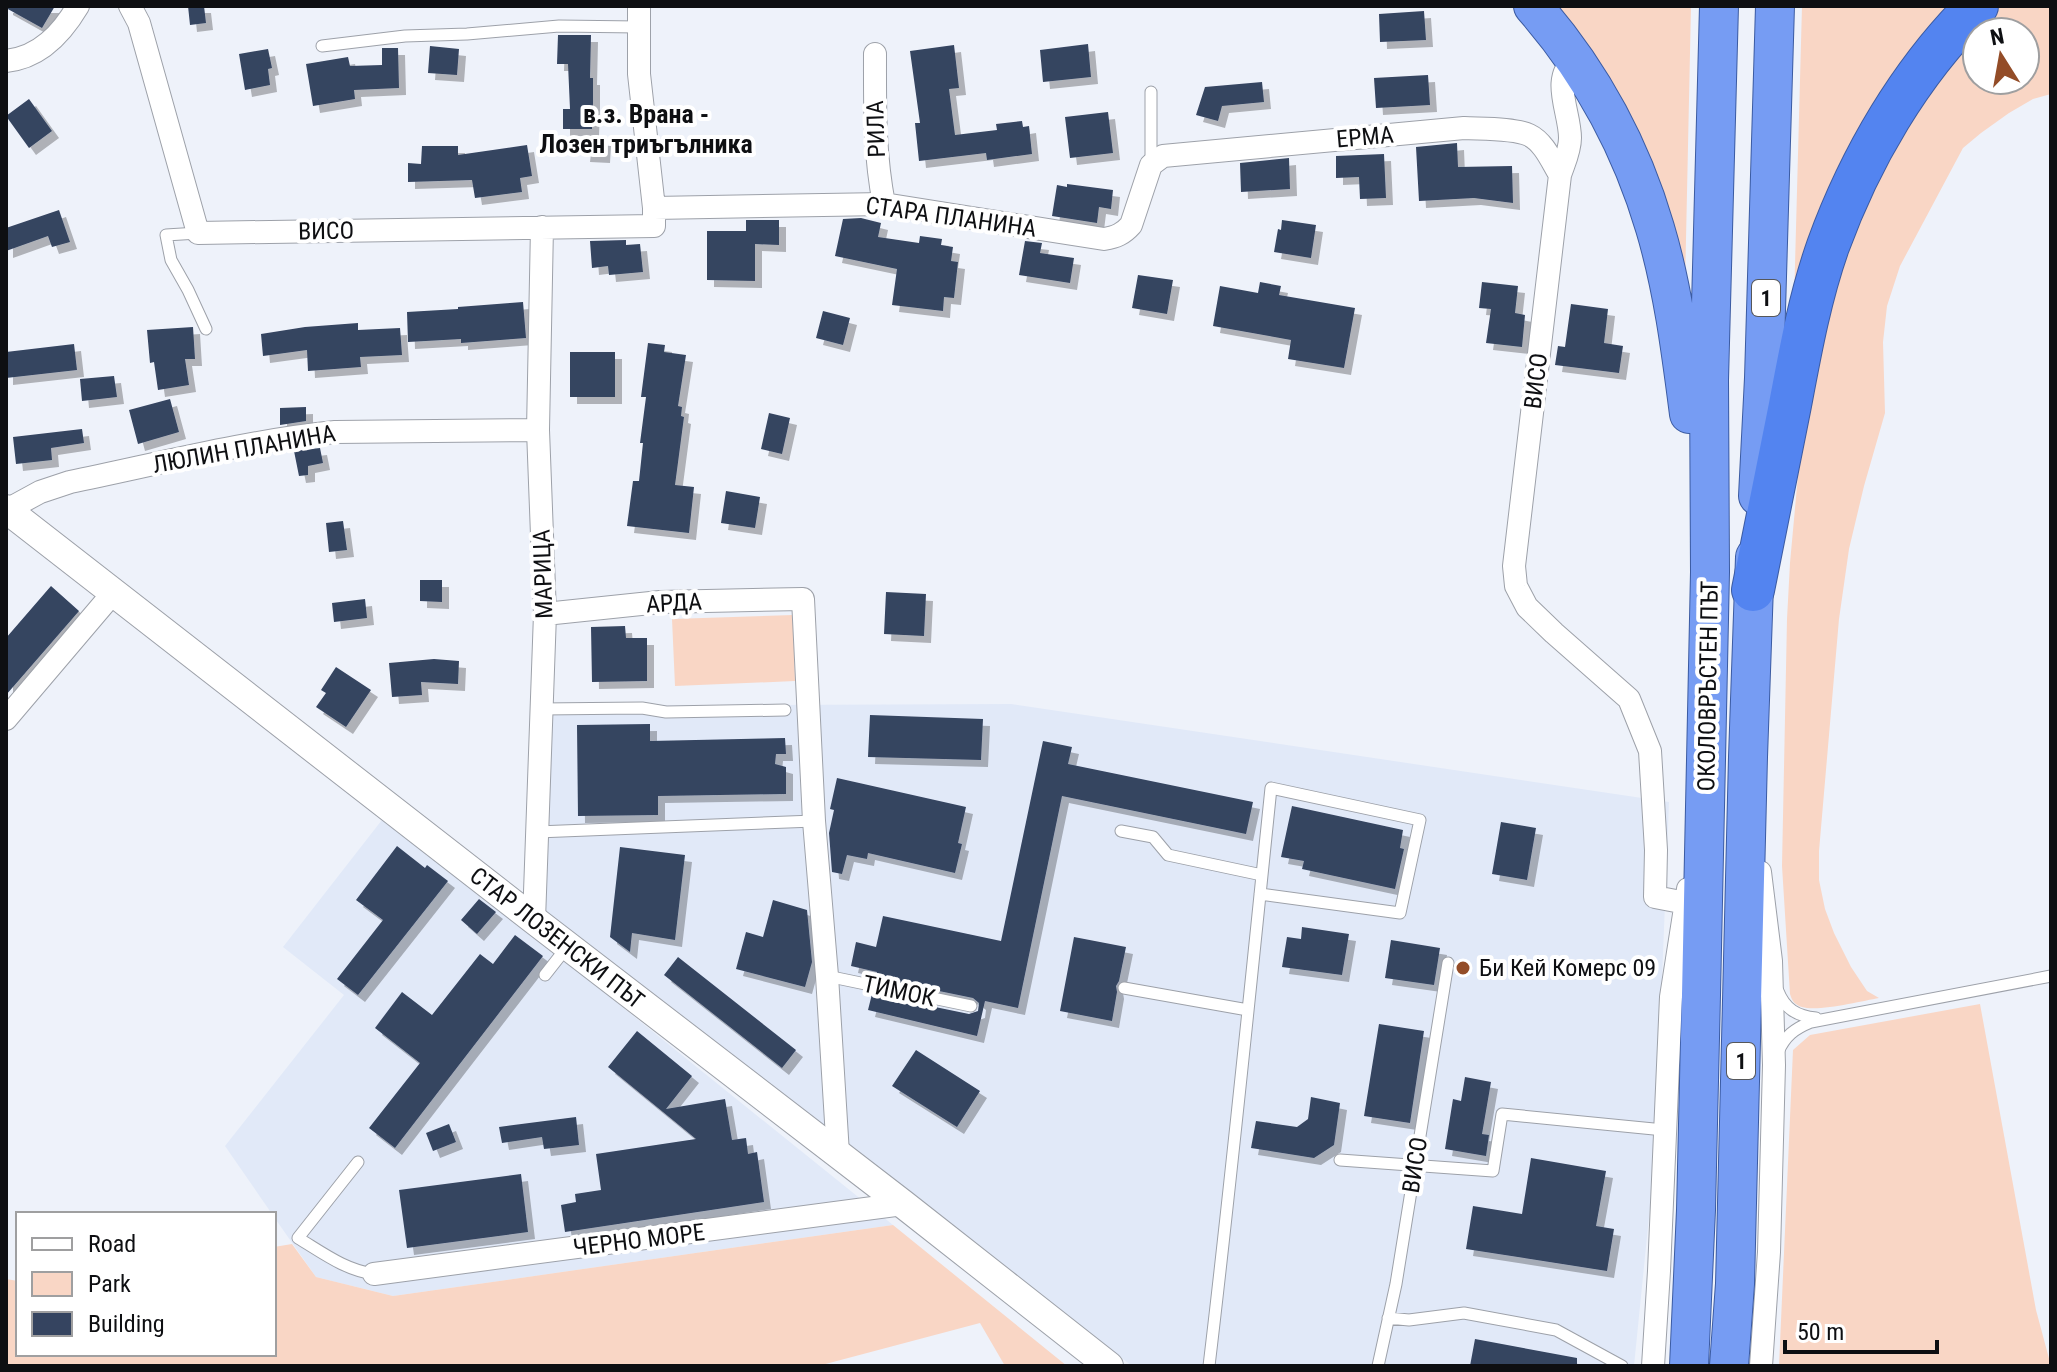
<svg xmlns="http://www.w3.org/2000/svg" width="2057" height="1372" viewBox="0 0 2057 1372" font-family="'Roboto Condensed',sans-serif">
  <defs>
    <filter id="shadow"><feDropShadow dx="7" dy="7" stdDeviation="0" flood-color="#0004"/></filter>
  </defs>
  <rect width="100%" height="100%" fill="#eef2fa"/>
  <path fill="#e1e9f8" d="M1011,704L1669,802L1655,1157L1634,1366H1132L535,903L541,706Z
    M385,816L893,1225L393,1296L316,1277L274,1217V1214H272L225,1146L344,995L283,947Z"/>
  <path fill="#f9d6c5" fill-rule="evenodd" d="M1549,6H1691L1685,286Z
    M1802,6H1959L1794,302Z
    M1997,6H2051V94L2033,99L2009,113L1981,133L1963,148L1900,266L1887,306L1883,342L1885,413L1864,486L1849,549L1839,619L1819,851V880L1825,909L1834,933L1851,967L1867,991L1879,998C1862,1001 1818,1012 1802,1007C1795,1005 1792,1001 1790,994L1782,866L1787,619L1790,563L1802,432L1818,329L1876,164ZM1977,32H2025V80H1977Z
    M793,615L795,681L675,686L672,619Z
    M1980,1004L2036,1310L2051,1366H1779L1793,1050L1810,1035Z
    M893,1225L1067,1366H1005L980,1323L818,1366H6V1279L18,1281V1354H274V1247L292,1244L316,1277L393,1296Z"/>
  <path fill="#354460" filter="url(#shadow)" d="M6,6H55L42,28L6,8Z
    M188,6H204L206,23L190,25Z
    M1424,11L1426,40L1380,42L1379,14Z
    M558,35H591L590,78H593V103L592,129H563V109H570L568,64H557Z
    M1088,44L1091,77L1043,82L1040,50Z
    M954,45L959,88L949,89L955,135L997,130L996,124L1022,121L1023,127L1029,126L1032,154L987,160L986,153L919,161L915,123H920L910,51Z
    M430,46L459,49L457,75L428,73Z
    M382,48H398L399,88L354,90L355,99L313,106L306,64L348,57L350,66L382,65Z
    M268,49L272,68L268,69L270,85L245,90L239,54Z
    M1428,75L1430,105L1376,108L1374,78Z
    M1262,82L1264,102L1222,106L1218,121L1196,115L1205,87Z
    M29,99L52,131L29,148L6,116Z
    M1108,112L1113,153L1070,158L1065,117Z
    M585,138L604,139L603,156L583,155Z
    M1457,143L1458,167L1512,166L1513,203L1474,198L1419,201L1416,147Z
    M527,145L532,176L520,178L522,192L475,198L472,180L408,182V163L421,164L422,146H458V155Z
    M1384,154L1386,198L1360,199L1359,177L1336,178V156Z
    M1289,158L1290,189L1241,192L1240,163Z
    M1067,184L1113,190L1111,209L1099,207L1097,223L1052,216L1057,185L1067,187Z
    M59,210L70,242L52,247L48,236L6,251V228Z
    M861,218L881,223L878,237L919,243L920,236L942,239L941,245L953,247L951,261L958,262L954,298L944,297L943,311L892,305L897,269L835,256L843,219Z
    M746,220H779V245L755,244V281L707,280V231H746Z
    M1282,220L1316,225L1311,258L1274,252L1278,229L1281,230Z
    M626,240V245L640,244L643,272L609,275L608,266L592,268L590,241Z
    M1025,241L1042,243L1040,253L1074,258L1070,283L1019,275Z
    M1138,275L1173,280L1167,314L1132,308Z
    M1260,282L1281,286L1279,295L1355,308L1344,368L1288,359L1291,340L1213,326L1220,286L1258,293Z
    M1482,282L1518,286L1515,313L1525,315L1522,347L1486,343L1491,309L1479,308Z
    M523,302L526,338L461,343V339L408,342L407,312L458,309V307Z
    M1571,304L1608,309L1604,343L1623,346L1619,373L1555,365L1558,346L1565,347Z
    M823,311L850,318L843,345L816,338Z
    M358,323V330L400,328L402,355L360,357L361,367L308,371L307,350L263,356L261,334L305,327Z
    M193,327L195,359H185L189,385L158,390L154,362L150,363L147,330Z
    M648,343L665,345L664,352L686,355L678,406L682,407L681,416L684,417L675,485L694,487L689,533L627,526L633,481H639L643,443H640L646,397H641Z
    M74,344L77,370L6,378V352Z
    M570,352H615V397H570Z
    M114,376L117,397L82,401L80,379Z
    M170,399L179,432L138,444L129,410Z
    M306,407V421L280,425V408Z
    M769,413L790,418L782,454L761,449Z
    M82,429L84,443L51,448L52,460L16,464L13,437Z
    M320,448L323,463L308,466V475L299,476L294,451Z
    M726,491L760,497L755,528L721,523Z
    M343,521L347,550L329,552L326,523Z
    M420,580H442V602L420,601Z
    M51,586L79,611L6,695V638Z
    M886,592L926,594L924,636L884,634Z
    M365,599L367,618L334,622L332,603Z
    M625,626L626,638H647V681L592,682L591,627Z
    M434,659L459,661L458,684L421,682L422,695L392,697L389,663Z
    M336,667L371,690L346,727L316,707L326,693L321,690Z
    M870,715L983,719L981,760L868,757Z
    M650,724V741L785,738L786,754H776L775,764L786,767V794L658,796V815L578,816L577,725Z
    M1043,741L1072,747L1068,764L1253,802L1246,834L1062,796L1018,1008L985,1001L977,1036L868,1010L872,994L969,1014L978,1011L979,1003L973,998L876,978L877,972L851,966L856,942L876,947L883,916L1001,941Z
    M837,778L966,807L958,843L962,844L955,873L868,853L867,859L847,855L842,874L832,872L829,833L834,810L830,809Z
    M1292,806L1403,830L1400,848L1404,849L1395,889L1302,869L1304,861L1281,857Z
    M1501,822L1536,828L1527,880L1492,874Z
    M397,846L425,868L427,865L448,881L358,995L337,979L383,920L356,900Z
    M620,847L685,855L675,940L632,933L630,952L610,937Z
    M479,899L496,912L477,934L461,920Z
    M773,900L807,910L812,962L805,987L736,969L746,932L763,937Z
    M1302,927L1349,934L1342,975L1282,967L1287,937L1301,939Z
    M515,935L543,956L395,1148L369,1128L420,1063L375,1028L402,992L432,1015L480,954L493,964Z
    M1074,937L1126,947L1119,981L1116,986L1117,992L1112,1021L1060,1011Z
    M1391,940L1440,948L1434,985L1385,978Z
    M678,957L796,1050L782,1068L664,975Z
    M1379,1024L1424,1031L1410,1123L1364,1116Z
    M637,1031L692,1076L666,1109L725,1099L732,1140L746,1138L748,1154L757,1152L764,1202L565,1232L561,1205L576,1202L575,1194L601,1190L596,1154L696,1139L608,1067Z
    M916,1050L980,1091L957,1127L892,1086Z
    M1465,1077L1491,1082L1482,1134L1489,1135L1486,1156L1445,1149L1453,1099L1461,1101Z
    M1311,1097L1340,1103L1334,1145L1314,1158L1251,1148L1256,1121L1297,1127L1308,1119Z
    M576,1117L579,1145L544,1149L542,1137L502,1143L499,1127Z
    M449,1124L456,1142L433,1151L426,1133Z
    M1531,1158L1606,1171L1596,1226L1614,1229L1607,1271L1466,1249L1473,1206L1522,1214Z
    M521,1174L528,1232L407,1248L399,1190Z
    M1475,1339L1577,1358V1366H1470Z"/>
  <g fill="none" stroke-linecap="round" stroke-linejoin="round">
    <defs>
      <path id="service" d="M322,46L405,36L467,34L559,26L638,27
        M1151,92V164
        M198,233L166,235L171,260L188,290L206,329
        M541,709L642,708L666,712L785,710
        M1121,831L1153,837L1168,855L1262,875
        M537,832L814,821
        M545,975L567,947
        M827,976L971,1006
        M1124,988L1248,1010
        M1778,991C1785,1009 1797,1016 1816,1018
        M1778,1052C1785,1036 1794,1029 1811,1022L2051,976
        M1340,1160L1493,1171L1502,1114L1664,1130
        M358,1162L298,1238C323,1253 345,1270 374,1274
        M1388,1318L1409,1320L1464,1313L1556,1330L1622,1366
        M1209,1366C1232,1174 1251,981 1271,788L1420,820L1400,913L1260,894
        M1378,1366L1396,1284L1448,963"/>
      <path id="minor" d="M130,6L139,23L198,233L654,226V208L639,74V6
        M875,54C875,106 874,152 884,204
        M1575,59C1550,79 1570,111 1570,138C1570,151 1564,163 1560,175L1514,566L1516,586L1527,607L1554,633L1629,699L1650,751L1656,850L1655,897L1686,903
        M6,61C40,58 62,33 78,6
        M654,208L884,204L1104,239C1116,237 1123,234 1131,225L1151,165L1163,156L1464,128C1481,129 1514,128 1529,135C1544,142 1552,162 1560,175
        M7,510L40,492L70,482C158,464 246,441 335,432L538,430
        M545,614L660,602L803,599L814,821L827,976L838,1154
        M6,719L113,593
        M1760,872L1771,961L1774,1065L1769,1252L1761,1366
        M534,920L545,614L538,430L542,227
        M374,1274L903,1204
        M1653,1366L1659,1271L1671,997L1688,889"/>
      <path id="tertiary" d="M6,509L534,920L903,1204L1109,1366"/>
      <path id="trunk" d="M1533,6C1589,70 1631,146 1655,228C1673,288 1681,352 1689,414
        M1758,496L1764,378L1775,6
        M1689,1366L1696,1210L1701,995L1710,572L1709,380L1719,6
        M1729,1366L1735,1284L1748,757L1755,557"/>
      <path id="motorway" d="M1753,590C1765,528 1778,467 1790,405C1800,352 1810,297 1828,246C1860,158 1910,72 1977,6"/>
    </defs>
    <use href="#service" stroke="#9da1a9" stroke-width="13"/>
    <use href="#minor" stroke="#9da1a9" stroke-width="24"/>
    <use href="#tertiary" stroke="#9da1a9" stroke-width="30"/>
    <use href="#trunk" stroke="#3b5ba2" stroke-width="40"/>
    <use href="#motorway" stroke="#3b5ba2" stroke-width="44"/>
    <use href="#service" stroke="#fff" stroke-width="11"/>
    <use href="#minor" stroke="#fff" stroke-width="22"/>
    <use href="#tertiary" stroke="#fff" stroke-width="28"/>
    <use href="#trunk" stroke="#769cf3" stroke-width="38"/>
    <use href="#motorway" stroke="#5384f0" stroke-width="42"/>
  </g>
  <circle fill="#934c27" stroke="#fff" stroke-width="3" cx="1463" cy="968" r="8"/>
  <g text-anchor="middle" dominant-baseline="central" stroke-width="8" stroke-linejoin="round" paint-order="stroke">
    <g fill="#fff" stroke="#565759" stroke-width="2">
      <rect x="1752" y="280" width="28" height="36" rx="6"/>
      <rect x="1727" y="1043" width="28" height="36" rx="6"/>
    </g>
    <g font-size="22" font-weight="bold" fill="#0e0f12">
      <text x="1766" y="298">1</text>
      <text x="1741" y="1061">1</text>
    </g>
    <g font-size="24" fill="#0e0f12" stroke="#fff">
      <text transform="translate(876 129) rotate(-92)">РИЛА</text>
      <text transform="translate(1365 137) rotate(-5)">ЕРМА</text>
      <text transform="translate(951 217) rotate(8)">СТАРА ПЛАНИНА</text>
      <text transform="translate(326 231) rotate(-1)">ВИСО</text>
      <text transform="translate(1536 381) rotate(-83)">ВИСО</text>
      <text transform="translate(244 449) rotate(-10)">ЛЮЛИН ПЛАНИНА</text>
      <text transform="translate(543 574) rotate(-92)">МАРИЦА</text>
      <text transform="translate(674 603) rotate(-3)">АРДА</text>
      <text transform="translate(1708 686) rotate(-89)">ОКОЛОВРЪСТЕН ПЪТ</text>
      <text transform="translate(557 938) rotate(38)">СТАР ЛОЗЕНСКИ ПЪТ</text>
      <text transform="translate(899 991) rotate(12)">ТИМОК</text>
      <text transform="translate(1415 1165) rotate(-81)">ВИСО</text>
      <text transform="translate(639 1240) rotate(-7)">ЧЕРНО МОРЕ</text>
    </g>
    <g font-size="24" fill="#0e0f12" stroke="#fff" text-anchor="start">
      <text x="1479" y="968">Би Кей Комерс 09</text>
    </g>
    <g font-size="26" font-weight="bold" fill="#0e0f12" stroke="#fff">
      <text x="646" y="114">в.з. Врана -<tspan x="646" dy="30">Лозен триъгълника</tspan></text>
    </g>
  </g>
  <rect width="2057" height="1372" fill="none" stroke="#0e0f12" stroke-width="16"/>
  <rect x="16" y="1212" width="260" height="144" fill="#ffffff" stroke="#9f9fa0" stroke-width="2"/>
  <rect x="32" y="1238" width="40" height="12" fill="#ffffff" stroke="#9f9fa0" stroke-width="2"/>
  <text x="88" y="1252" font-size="24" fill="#0e0f12">Road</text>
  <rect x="32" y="1272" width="40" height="24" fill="#f9d6c5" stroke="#9f9fa0" stroke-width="2"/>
  <text x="88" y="1292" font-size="24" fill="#0e0f12">Park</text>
  <rect x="32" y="1312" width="40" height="24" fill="#354460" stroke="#9f9fa0" stroke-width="2"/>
  <text x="88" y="1332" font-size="24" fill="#0e0f12">Building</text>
  <g transform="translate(2001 56) rotate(349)"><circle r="38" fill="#ffffff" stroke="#9f9fa0" stroke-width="2"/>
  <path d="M0-6L14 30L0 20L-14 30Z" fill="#934c27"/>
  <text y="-12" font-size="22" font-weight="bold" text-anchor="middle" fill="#0e0f12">N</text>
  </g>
  <path d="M1785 1340v12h152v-12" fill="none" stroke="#0e0f12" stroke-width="4"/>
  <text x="1797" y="1340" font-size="24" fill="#0e0f12" stroke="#ffffff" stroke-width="6" paint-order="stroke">50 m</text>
</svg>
